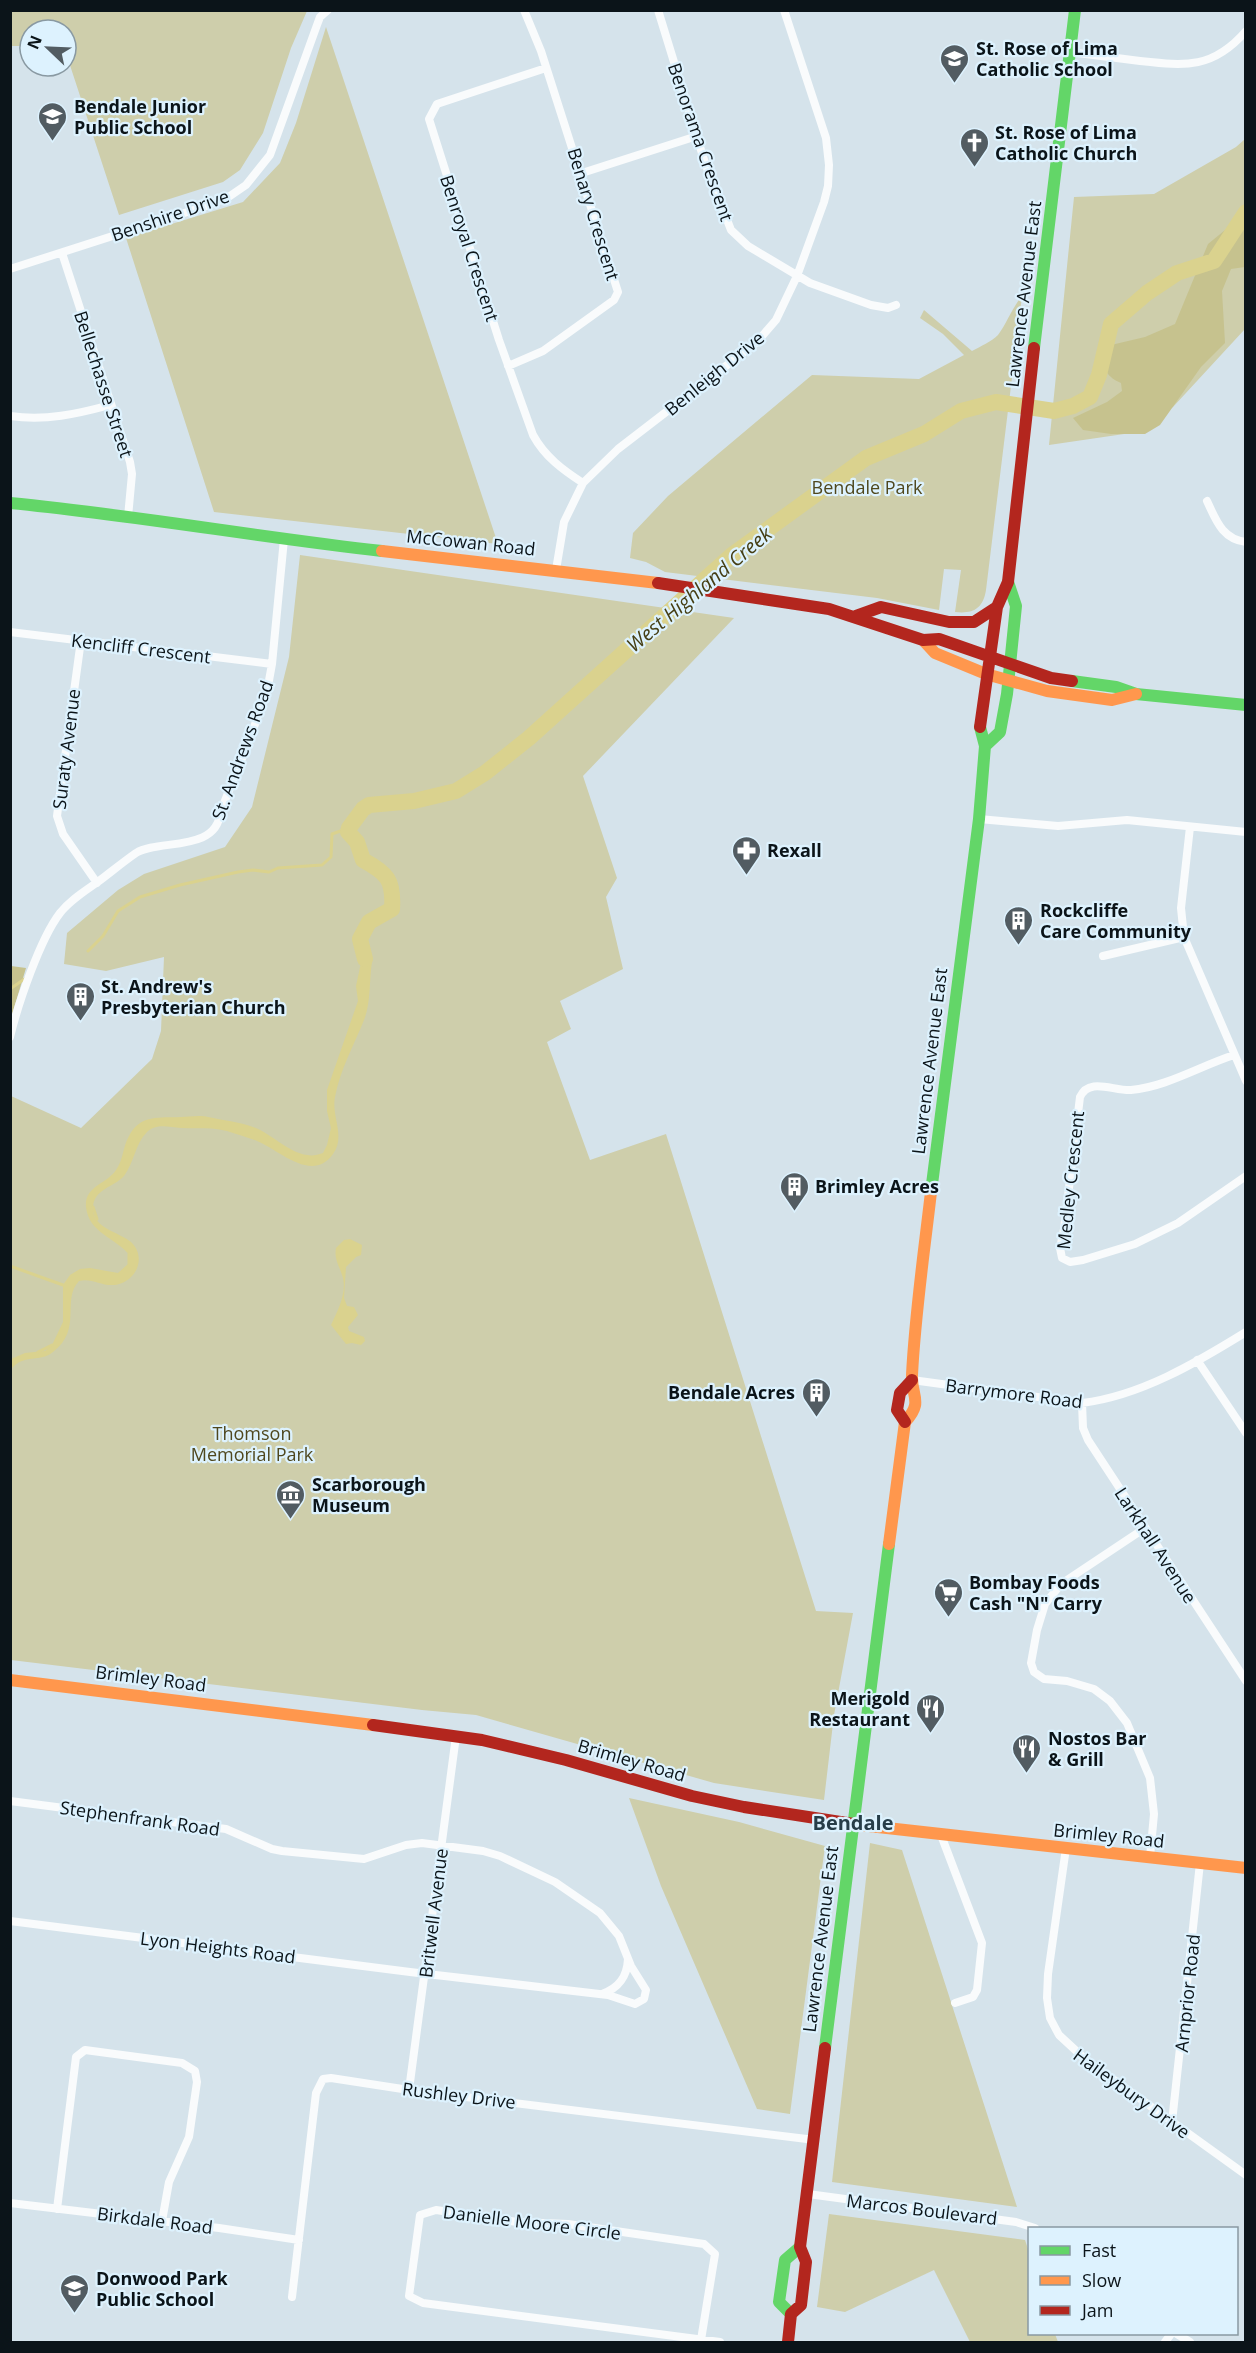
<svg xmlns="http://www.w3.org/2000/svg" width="1256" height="2353" viewBox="0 0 1256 2353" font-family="'Open Sans',sans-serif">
  <rect width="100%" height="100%" fill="#d5e3eb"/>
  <path fill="#ceceab" d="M11,10H307V11L291,48L263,133L240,170L223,182L119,215L66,53V30H30V46H11Z
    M326,27L498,544L214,512L126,238L243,202L280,163L296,123Z
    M1245,139V329L1173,407L1131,433L1049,445L1074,197L1154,194L1236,147Z
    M1022,296L986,590C983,609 973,614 955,612L961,570L944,569L939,610L877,598L665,572L646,562L630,558L633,533L668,496L812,375L919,379L964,355L943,334L920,318L924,310L972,351C981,346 991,342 998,335C1007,323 1012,308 1022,296Z
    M300,555L734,618L583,776L617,878L606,897L623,969L560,1001L571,1029L547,1042L590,1160L666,1134L816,1611L853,1613L834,1715L824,1800L714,1783L476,1715L422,1710L11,1660V1096L81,1128L152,1059L161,1031L164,957L106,971L64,964L67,933L118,890L144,874L225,847L252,807L289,657Z
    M629,1798L739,1822L825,1846L790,2114L757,2109L661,1886Z
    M870,1843L902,1850L1017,2207L832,2182Z
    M829,2214L1025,2240L1030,2255V2334H1055L1058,2342H970L934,2270L845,2312L817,2307Z"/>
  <path fill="#c6c28e" d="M1245,204V267L1231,269L1222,291L1225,343L1201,367L1160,425L1145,434H1111L1083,430L1073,418L1107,402L1122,391L1121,383C1107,377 1104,370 1102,355L1111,345L1145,337L1175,324L1208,244L1241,217Z
    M11,966L26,968L11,1018L10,966Z"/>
  <path fill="#dad28e" d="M362,958L372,962C369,981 371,1003 364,1020C354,1045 340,1070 335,1097C331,1116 346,1136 333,1154C312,1184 278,1149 257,1141C247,1137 236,1134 227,1131C212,1127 196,1129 181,1128C169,1127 156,1123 147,1132C135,1144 134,1163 124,1176C114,1187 94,1189 93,1207C91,1228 119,1232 131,1242C145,1255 139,1276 122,1283C105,1290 94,1277 79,1281C61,1300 83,1329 53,1352C44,1360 32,1357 22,1361C18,1362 14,1366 11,1369V1359L25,1353L45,1351L52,1345L63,1322V1285L70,1275L80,1269L90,1268L118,1273L128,1264L130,1256C116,1237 89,1234 86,1207C84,1186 107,1184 116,1170C123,1161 123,1146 129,1136C140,1114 160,1118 181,1117C189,1117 200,1115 208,1117C222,1120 240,1122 253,1127C276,1135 297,1164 323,1153L327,1145L331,1128L327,1111V1090L358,1001L356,986Z
    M350,1239L362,1245L361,1255L356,1257L346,1267L344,1298L347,1306L354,1307L358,1315L348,1327L349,1331L364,1337L365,1341L361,1345L352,1343L346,1344L331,1325C338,1310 348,1291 342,1275C339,1265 334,1259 336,1248L344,1240Z"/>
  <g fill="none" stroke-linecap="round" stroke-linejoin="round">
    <path stroke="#dad28e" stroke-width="3" d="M88,951L103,936L118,911L140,897L180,885L238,872L253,870L269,872L278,868L322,865L331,857L332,834L349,828
      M10,989L26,978
      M93,1207L97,1219
      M129,1264V1254
      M10,1266L63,1285
      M38,1352L52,1345"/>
    <path stroke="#dad28e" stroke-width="16" d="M365,959L360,939L369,922L392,909C394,880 387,873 363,860L357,842L348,832L349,828L363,809L369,805L414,801L456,791L485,773L529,738L732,555L866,458L924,434L961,411L996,402L1054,411L1073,406L1090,397L1099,375L1111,324L1147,293L1177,273L1214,261L1246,212"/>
    <path stroke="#f9fbfc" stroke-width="8" d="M658,10L705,163L731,230L748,246L810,283L871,305L888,308L896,305
      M1070,52C1093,55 1117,58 1140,61C1186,66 1213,69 1246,31
      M546,68L437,104L429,119L499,340L533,435C545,457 563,470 583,483
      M582,173L697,136
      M62,253L130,462L132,474L128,517
      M10,269L206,206L230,196L246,185L270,155L317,25L320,17L328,10
      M508,366L543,351L614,300L618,292L541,51L524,10
      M10,416C46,421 77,414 110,405
      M1207,501C1216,520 1222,539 1246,542
      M556,570L564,522L583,483L618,449L757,342L776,320L797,276L824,202L828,186L829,165L826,138L784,10
      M10,632L272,664
      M81,640L57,816L63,834L97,883
      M979,819L1058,826L1127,820L1246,832
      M1190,827L1181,908L1184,937L1246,1081
      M1103,956L1184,937
      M10,1037C18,1004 40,939 60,913C70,900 85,891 99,881C111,872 123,862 136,853C158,839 217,852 220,813L251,736L268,686L272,664L284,539
      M1234,1055C1200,1066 1166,1087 1131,1090C1113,1091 1089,1077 1080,1097L1064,1229L1060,1248L1062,1258L1070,1262L1083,1260L1135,1244L1178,1223L1246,1176
      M1197,1360L1246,1433
      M912,1380L1082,1403C1140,1396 1196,1363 1246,1332
      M1082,1403L1083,1428L1088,1440L1246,1681
      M1145,1528L1061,1584L1045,1604L1037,1630L1031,1663L1034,1672L1044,1679L1067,1681L1094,1689L1110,1701L1127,1723L1150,1778L1154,1814L1150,1857
      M10,1801L226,1829L272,1849L282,1851L364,1859L406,1845L422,1843L483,1851L500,1856L555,1882L600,1913L619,1936L631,1966L646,1990L644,1999L635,2004L608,1995L410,1972L10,1921
      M941,1835L982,1943L977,1990L973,1997L955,2003
      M1066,1848L1048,1974L1047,1998L1050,2018L1059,2035L1085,2059L1246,2175
      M602,1994C619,1988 627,1977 628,1959
      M409,2090L456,1736
      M1172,2122L1200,1863
      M808,2194L1016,2222L1035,2228
      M10,2203L219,2228L299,2240
      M57,2209L76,2057L85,2050L182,2063L195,2071L197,2082L189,2137L169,2182L162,2221
      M292,2297L316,2093L323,2079L331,2078L409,2090L815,2140
      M1177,2334L1190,2342
      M701,2340L715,2254L704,2244L568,2224L517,2222L436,2210L420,2215L409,2296L423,2303L720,2342
      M1165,2342L1171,2334"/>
    <path stroke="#63d668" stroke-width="12" d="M1034,348L1075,10
      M10,503C134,515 257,537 382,551
      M1072,681L1116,687L1136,694L1246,705
      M985,746L1000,732L1007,694L1016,606L1008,582
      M931,1192L979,819L985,746L980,727
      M825,2048L889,1544
      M791,2314L779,2302L785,2260L800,2247"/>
    <path stroke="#ff974d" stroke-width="12" d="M382,551L658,583
      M923,640L935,653L986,674L1047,691L1112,700L1136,694
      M889,1544L905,1422C924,1401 911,1397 912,1375C915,1314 924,1253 931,1192
      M10,1680L373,1725
      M860,1825L1246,1868"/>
    <path stroke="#b3261e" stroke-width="12" d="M658,583L829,609L923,640L939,639L1051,678L1072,681
      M856,616L881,607L949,622H974L997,607
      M980,727L997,607L1008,582L1034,348
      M905,1422L897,1410L900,1393L912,1380
      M373,1725L482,1740L566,1760L692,1796L744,1807L860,1825
      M788,2342L791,2314L801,2305L806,2262L800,2247L825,2048"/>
  </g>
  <defs>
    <symbol id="school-pin" viewBox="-11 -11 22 30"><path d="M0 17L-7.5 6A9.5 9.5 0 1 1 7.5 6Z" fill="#525c62" stroke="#ddf2fe"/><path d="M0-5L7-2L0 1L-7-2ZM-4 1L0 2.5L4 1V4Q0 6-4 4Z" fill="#fff"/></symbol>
    <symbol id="church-pin" viewBox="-11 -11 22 30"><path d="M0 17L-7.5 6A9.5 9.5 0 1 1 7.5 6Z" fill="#525c62" stroke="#ddf2fe"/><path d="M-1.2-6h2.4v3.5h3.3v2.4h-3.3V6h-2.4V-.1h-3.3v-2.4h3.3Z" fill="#fff"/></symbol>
    <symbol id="pharmacy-pin" viewBox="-11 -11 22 30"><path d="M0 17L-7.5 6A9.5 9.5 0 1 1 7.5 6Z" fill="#525c62" stroke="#ddf2fe"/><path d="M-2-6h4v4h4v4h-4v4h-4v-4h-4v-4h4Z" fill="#fff"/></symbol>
    <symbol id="building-pin" viewBox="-11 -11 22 30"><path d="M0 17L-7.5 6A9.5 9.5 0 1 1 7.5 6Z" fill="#525c62" stroke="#ddf2fe"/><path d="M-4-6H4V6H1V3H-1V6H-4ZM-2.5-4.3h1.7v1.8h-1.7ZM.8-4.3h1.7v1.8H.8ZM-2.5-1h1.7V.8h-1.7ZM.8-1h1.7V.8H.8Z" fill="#fff"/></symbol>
    <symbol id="museum-pin" viewBox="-11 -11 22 30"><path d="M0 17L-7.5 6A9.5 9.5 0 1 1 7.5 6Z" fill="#525c62" stroke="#ddf2fe"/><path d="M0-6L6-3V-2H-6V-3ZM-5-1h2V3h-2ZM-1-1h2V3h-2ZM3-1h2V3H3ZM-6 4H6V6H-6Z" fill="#fff"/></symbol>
    <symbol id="supermarket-pin" viewBox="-11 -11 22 30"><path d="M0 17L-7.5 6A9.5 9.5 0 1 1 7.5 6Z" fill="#525c62" stroke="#ddf2fe"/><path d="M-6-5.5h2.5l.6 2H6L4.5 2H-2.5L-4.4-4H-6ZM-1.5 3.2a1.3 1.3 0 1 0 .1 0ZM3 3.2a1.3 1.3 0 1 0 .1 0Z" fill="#fff"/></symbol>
    <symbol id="restaurant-pin" viewBox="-11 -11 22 30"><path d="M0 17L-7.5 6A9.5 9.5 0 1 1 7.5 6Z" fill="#525c62" stroke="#ddf2fe"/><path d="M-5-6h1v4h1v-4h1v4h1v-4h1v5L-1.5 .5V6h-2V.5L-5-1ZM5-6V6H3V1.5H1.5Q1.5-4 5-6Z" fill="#fff"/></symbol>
  </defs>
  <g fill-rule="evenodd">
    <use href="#school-pin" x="938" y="42" width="33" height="45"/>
    <use href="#school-pin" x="36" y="100" width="33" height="45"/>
    <use href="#church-pin" x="958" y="126" width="33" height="45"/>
    <use href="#pharmacy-pin" x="730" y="834" width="33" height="45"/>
    <use href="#building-pin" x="1002" y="904" width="33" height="45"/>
    <use href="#building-pin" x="64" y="980" width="33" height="45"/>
    <use href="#building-pin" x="778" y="1170" width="33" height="45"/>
    <use href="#building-pin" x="800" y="1376" width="33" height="45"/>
    <use href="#museum-pin" x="274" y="1478" width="33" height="45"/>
    <use href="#supermarket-pin" x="932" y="1576" width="33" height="45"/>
    <use href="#restaurant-pin" x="914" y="1692" width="33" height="45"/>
    <use href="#restaurant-pin" x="1010" y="1732" width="33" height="45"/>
    <use href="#school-pin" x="58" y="2272" width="33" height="45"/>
  </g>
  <g text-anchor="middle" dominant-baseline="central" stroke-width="4.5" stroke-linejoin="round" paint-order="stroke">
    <g font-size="18" font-weight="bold" fill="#0b1419" stroke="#ddf2fe" text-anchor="start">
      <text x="976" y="48">St. Rose of Lima<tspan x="976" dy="21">Catholic School</tspan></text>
      <text x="74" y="106">Bendale Junior<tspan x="74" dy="21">Public School</tspan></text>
      <text x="995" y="132">St. Rose of Lima<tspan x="995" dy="21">Catholic Church</tspan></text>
      <text x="767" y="850">Rexall</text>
      <text x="1040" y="910">Rockcliffe<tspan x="1040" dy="21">Care Community</tspan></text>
      <text x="101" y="986">St. Andrew's<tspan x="101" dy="21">Presbyterian Church</tspan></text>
      <text x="815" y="1186">Brimley Acres</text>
      <text x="795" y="1392" text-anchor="end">Bendale Acres</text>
      <text x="312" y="1484">Scarborough<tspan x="312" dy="21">Museum</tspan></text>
      <text x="969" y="1582">Bombay Foods<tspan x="969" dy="21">Cash "N" Carry</tspan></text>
      <text x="910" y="1698" text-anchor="end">Merigold<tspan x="910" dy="21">Restaurant</tspan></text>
      <text x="1048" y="1738">Nostos Bar<tspan x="1048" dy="21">&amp; Grill</tspan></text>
      <text x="96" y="2278">Donwood Park<tspan x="96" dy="21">Public School</tspan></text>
    </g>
    <g font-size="18" fill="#0b1419" stroke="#ddf2fe">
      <text transform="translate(701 142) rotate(71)">Benorama Crescent</text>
      <text transform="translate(594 214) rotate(73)">Benary Crescent</text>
      <text transform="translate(170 215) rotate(-19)">Benshire Drive</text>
      <text transform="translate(470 248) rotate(72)">Benroyal Crescent</text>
      <text transform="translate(1023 294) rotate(-83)">Lawrence Avenue East</text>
      <text transform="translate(714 373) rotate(-39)">Benleigh Drive</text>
      <text transform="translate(104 384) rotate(72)">Bellechasse Street</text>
      <text transform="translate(471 542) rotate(6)">McCowan Road</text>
      <text transform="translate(141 648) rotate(7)">Kencliff Crescent</text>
      <text transform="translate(66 749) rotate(-83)">Suraty Avenue</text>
      <text transform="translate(242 750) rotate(-70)">St. Andrews Road</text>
      <text transform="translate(929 1061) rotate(-83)">Lawrence Avenue East</text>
      <text transform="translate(1070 1180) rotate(-84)">Medley Crescent</text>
      <text transform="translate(1014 1393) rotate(7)">Barrymore Road</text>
      <text transform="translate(1156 1545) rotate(57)">Larkhall Avenue</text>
      <text transform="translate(151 1678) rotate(7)">Brimley Road</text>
      <text transform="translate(632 1760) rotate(16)">Brimley Road</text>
      <text transform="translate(140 1818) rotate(8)">Stephenfrank Road</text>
      <text transform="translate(1109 1835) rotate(6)">Brimley Road</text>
      <text transform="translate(433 1913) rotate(-83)">Britwell Avenue</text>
      <text transform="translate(820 1939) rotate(-83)">Lawrence Avenue East</text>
      <text transform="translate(218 1947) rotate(7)">Lyon Heights Road</text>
      <text transform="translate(1187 1993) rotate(-84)">Arnprior Road</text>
      <text transform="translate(1132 2093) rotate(36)">Haileybury Drive</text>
      <text transform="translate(459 2095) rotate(7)">Rushley Drive</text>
      <text transform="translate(922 2209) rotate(7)">Marcos Boulevard</text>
      <text transform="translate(155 2220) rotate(7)">Birkdale Road</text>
      <text transform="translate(532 2222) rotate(7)">Danielle Moore Circle</text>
    </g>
    <g font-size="18" fill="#4f471d" stroke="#ddf2fe">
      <text x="867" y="487">Bendale Park</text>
      <text x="252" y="1433">Thomson<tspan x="252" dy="21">Memorial Park</tspan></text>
    </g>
    <g font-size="20" font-style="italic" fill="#453e13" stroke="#ddf2fe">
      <text transform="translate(699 589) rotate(-40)">West Highland Creek</text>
    </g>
    <g font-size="20" font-weight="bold" fill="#273d48" stroke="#ddf2fe">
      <text x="853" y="1822">Bendale</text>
    </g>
  </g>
  <rect width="1256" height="2353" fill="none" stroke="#0b1419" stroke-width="24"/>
  <rect x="1028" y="2227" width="210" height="108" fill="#ddf2fe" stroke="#8999a2" stroke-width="1.5"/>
  <rect x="1040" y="2246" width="30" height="9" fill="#63d668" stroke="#8999a2" stroke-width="1.5"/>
  <text x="1082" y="2257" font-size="18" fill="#0b1419">Fast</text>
  <rect x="1040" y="2276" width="30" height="9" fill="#ff974d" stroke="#8999a2" stroke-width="1.5"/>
  <text x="1082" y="2287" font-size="18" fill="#0b1419">Slow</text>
  <rect x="1040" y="2306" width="30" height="9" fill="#b3261e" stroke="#8999a2" stroke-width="1.5"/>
  <text x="1082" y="2317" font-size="18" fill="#0b1419">Jam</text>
  <g transform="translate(48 48) rotate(293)"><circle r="28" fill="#ddf2fe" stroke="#8999a2" stroke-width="1.5"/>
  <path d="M0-4.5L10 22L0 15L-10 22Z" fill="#525c62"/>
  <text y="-9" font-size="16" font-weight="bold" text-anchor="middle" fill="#0b1419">N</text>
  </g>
</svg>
